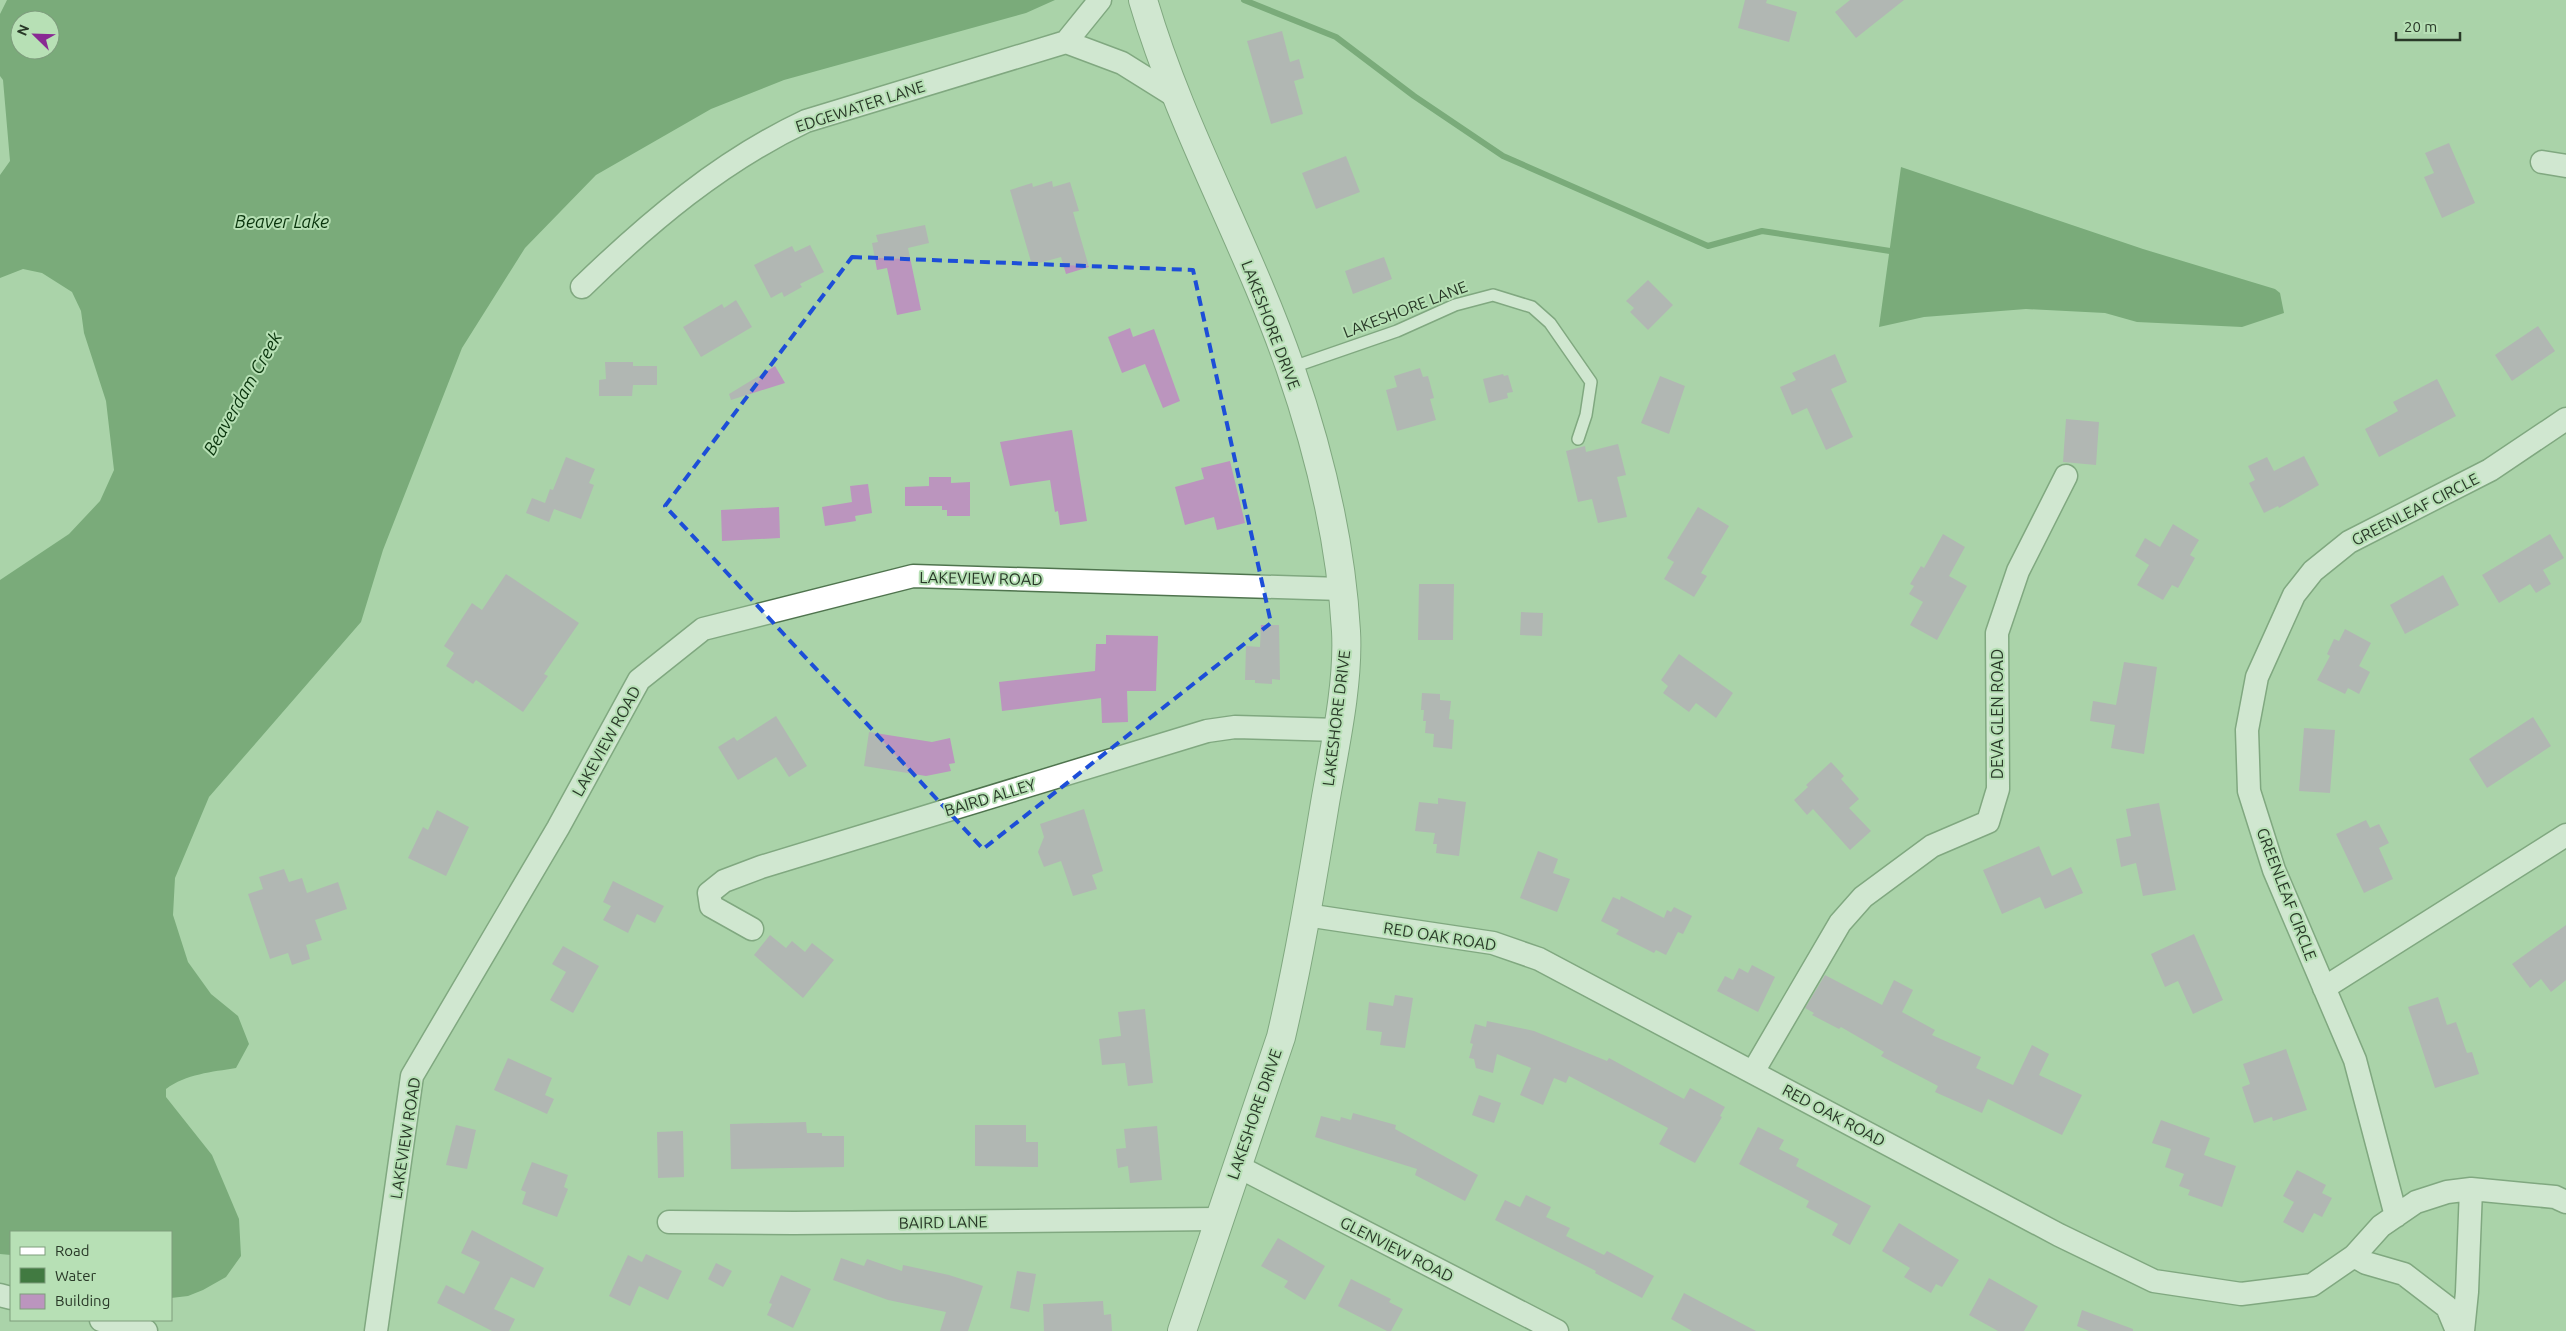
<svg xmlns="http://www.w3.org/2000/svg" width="2566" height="1331" viewBox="0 0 2566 1331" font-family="Ubuntu,sans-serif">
  <rect width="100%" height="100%" fill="#aad3a9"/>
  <path fill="#417a41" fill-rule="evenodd" d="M7,0H1055L1026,13L784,80L711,109L596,175L525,248L462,348L383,550L361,622L209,797L175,878L173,915L188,962L211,994L238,1016L249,1044L236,1068C212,1072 186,1074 166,1089V1097L212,1155L239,1219L241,1256L226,1277L203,1290L188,1296L171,1298V1232H11V1255L0,1254V580L69,534L100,501L114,470L106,401L84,333L81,311L72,292L42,273L23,269L0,278V175L10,161L3,80L0,76V14ZM20,20H50V50H20Z
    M1901,167L2143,249L2275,289L2280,293L2284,313L2242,327L2137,322L2105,313L2026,309L1924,317L1879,327Z"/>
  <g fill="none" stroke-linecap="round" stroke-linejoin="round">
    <path stroke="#417a41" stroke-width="6" d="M1244,0L1336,37L1414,96L1503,156L1708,246L1762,231L1890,251"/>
  </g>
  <path fill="#bb95be" d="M1745,0H1767L1766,3L1797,12L1789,42L1738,28Z
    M1850,0H1904L1856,38L1835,12Z
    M1282,31L1290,62L1299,59L1304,78L1294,81L1303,114L1271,124L1247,41Z
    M2449,143L2475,203L2442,218L2424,177L2434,173L2425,153Z
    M1346,156L1360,192L1316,209L1302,173Z
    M1052,181L1053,187L1070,182L1079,211L1073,212L1089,267L1066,274L1061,257L1032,265L1010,190L1032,183L1033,187Z
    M925,225L929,243L908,248L921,310L897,315L887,268L877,270L872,243L878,242L876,235Z
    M810,245L824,272L800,284L802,287L784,297L782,292L771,298L754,265L792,246L795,252Z
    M1384,257L1392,279L1353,294L1345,271Z
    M1648,280L1673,305L1648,330L1630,312L1634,308L1626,301Z
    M736,300L752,327L701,357L683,327L722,304L724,308Z
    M2538,326L2555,351L2512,381L2495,355Z
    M1130,328L1133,337L1154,329L1180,401L1163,408L1145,364L1122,373L1108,337Z
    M1835,354L1847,382L1831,389L1853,437L1826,450L1807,408L1792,415L1780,387L1796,380L1792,373Z
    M605,362H633V366H657V385H633L632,396H599V380L606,379Z
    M775,366L785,383L731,400L729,394Z
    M1420,368L1423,377L1428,376L1434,398L1430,399L1436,420L1397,431L1386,390L1397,387L1394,376Z
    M1503,374L1504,376L1508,375L1513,392L1507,393L1508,398L1489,403L1483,379Z
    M1660,376L1685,386L1669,434L1641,423Z
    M2437,379L2456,416L2379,457L2365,429L2398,411L2393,402Z
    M2066,419L2099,422L2096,465L2063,462Z
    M1072,430L1087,521L1060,525L1058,511L1055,512L1050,480L1010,486L1000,442Z
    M1618,444L1626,475L1617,477L1627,517L1598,523L1592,499L1578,502L1566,451L1585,446L1586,452Z
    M2304,456L2319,485L2279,508L2278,506L2264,513L2249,483L2255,480L2248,466L2267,457L2274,471Z
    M566,457L595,469L589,483L594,485L581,519L554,509L549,522L526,513L532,498L545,503L550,489L553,490Z
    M1230,461L1245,523L1217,530L1214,517L1185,525L1175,487L1204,479L1201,468Z
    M929,477H951V483L970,482V516H947V510H942V506H905V487L929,486Z
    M868,484L872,513L855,516L856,521L825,526L822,507L852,502L850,486Z
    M779,507L780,538L722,541L721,510Z
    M1698,507L1729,526L1701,573L1707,576L1694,597L1664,579L1674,562L1667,558Z
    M2173,524L2199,540L2190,555L2195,558L2178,588L2172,585L2163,600L2137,585L2149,565L2135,556L2145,538L2160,547Z
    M1943,534L1965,547L1949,576L1967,586L1937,640L1910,625L1923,602L1909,594L1914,586L1910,584L1921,566L1924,568Z
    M2550,534L2564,558L2543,570L2551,584L2536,593L2530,584L2499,603L2482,575Z
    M506,574L579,623L544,674L548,676L523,712L476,680L473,684L446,666L454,653L444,646L472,603L482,610Z
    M2443,575L2459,605L2405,634L2390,605Z
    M1419,584H1454L1453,640H1418Z
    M1521,612L1543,613L1542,636L1520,635Z
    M1261,625H1279L1280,680L1272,679V684L1255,683V680H1245L1246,646L1260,647Z
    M2345,629L2371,643L2359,666L2370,672L2359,694L2348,688L2345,694L2317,680L2330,656L2327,654L2334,639L2339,641Z
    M1106,635L1158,636L1156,691H1127L1128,722L1102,723L1101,698L1002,711L999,682L1095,671L1096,644H1106Z
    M1679,654L1733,693L1716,718L1696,703L1689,712L1663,693L1668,686L1661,680Z
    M2124,662L2157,667L2144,754L2111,748L2115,725L2090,721L2093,701L2116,705Z
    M1422,693L1440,694V700L1451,701L1449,719L1454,720L1452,749L1433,747L1434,734L1425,733L1426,721H1423L1424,710H1421Z
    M776,716L807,766L789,777L776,757L738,780L718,747L734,737L737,741Z
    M2533,717L2551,746L2487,788L2469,759Z
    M2304,728L2335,730L2330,793L2299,791Z
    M869,732L932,742L950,738L955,763L949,764L951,771L926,776L864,766Z
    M1831,762L1844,776L1841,779L1859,799L1849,808L1871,831L1850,850L1813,809L1807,815L1794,800L1808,787L1806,785Z
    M1438,798L1466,802L1459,856L1436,853L1437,844H1433L1435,833L1415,831L1419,802L1438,804Z
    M2159,803L2176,890L2143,896L2136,863L2121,867L2116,839L2131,836L2126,809Z
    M1084,809L1103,871L1092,875L1097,889L1073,896L1061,861L1044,867L1038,852L1044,837L1040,824Z
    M437,810L469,827L446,876L408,858L423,827L428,830Z
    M2366,820L2370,828L2379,824L2389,843L2379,848L2393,879L2364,893L2336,834Z
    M2039,846L2052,876L2071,867L2083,893L2045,909L2040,897L2002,914L1983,870Z
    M1538,851L1558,859L1553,873L1570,879L1557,912L1520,898Z
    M284,869L289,882L302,878L307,893L338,882L347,909L315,920L322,940L306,945L310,959L292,965L288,953L270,959L248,894L263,889L259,877Z
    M613,881L664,906L655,923L637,914L628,933L603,920L611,906L603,902Z
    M1621,896L1664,918L1667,910L1671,912L1674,907L1692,916L1683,934L1678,932L1666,955L1656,950L1654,953L1616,934L1619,930L1601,921L1613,897L1620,900Z
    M2566,925V980L2551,992L2541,979L2530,988L2512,964Z
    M2194,934L2223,1000L2193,1014L2178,981L2165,987L2151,954Z
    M770,935L786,948L792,941L805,952L812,943L834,960L803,998L754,955Z
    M563,946L599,966L573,1013L550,1000L566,972L552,964Z
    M1752,965L1775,977L1758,1012L1717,991L1725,976L1733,980L1739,968L1748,973Z
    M1825,975L1882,1005L1894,980L1913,990L1902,1012L1935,1030L1932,1035L1981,1057L1976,1068L2013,1085L2032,1045L2049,1054L2039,1075L2082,1095L2062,1135L1988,1099L1982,1113L1935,1092L1938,1086L1881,1056L1884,1052L1841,1027L1839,1029L1812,1015L1814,1013L1805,1008Z
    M1395,995L1413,998L1405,1048L1380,1045L1382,1032L1366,1030L1369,1002L1393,1006Z
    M2438,997L2447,1025L2456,1022L2467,1053L2472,1052L2479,1074L2435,1088L2408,1007Z
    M1145,1009L1153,1083L1128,1086L1125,1063L1102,1065L1099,1039L1121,1036L1118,1012Z
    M1487,1021L1534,1031L1607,1061L1609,1058L1684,1099L1690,1088L1725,1107L1720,1116L1722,1117L1695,1163L1659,1144L1668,1128L1569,1076L1566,1083L1554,1078L1543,1105L1520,1095L1531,1068L1497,1054L1493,1073L1476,1068L1474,1059L1469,1058L1473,1044L1470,1043L1475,1024L1486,1027Z
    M2286,1049L2307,1110L2273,1121L2272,1117L2254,1123L2242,1087L2250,1084L2243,1064Z
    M508,1058L552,1078L545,1095L554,1099L547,1114L494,1090Z
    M1479,1095L1501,1103L1494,1123L1472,1115Z
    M1353,1113L1396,1125L1395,1129L1478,1175L1465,1201L1415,1175L1417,1169L1315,1137L1321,1116L1340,1121L1341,1117L1351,1120Z
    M2161,1120L2210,1138L2204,1155L2236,1166L2222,1207L2188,1195L2190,1190L2179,1186L2184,1174L2165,1167L2171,1149L2152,1143Z
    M806,1122L807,1133H822V1136H844V1167L731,1169L730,1124Z
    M456,1125L476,1130L467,1169L446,1165Z
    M975,1125H1026V1142H1038V1167L975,1166Z
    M1157,1126L1162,1180L1130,1183L1128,1166L1118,1168L1116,1149L1126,1148L1124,1129Z
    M1758,1127L1784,1140L1779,1149L1799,1159L1796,1166L1871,1206L1850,1245L1832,1235L1838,1224L1806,1207L1809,1201L1739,1164Z
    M683,1131L684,1177L658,1178L657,1132Z
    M532,1162L568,1175L564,1187L568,1189L557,1217L522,1204L526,1192L521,1190Z
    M2297,1170L2326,1185L2322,1193L2332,1198L2322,1217L2314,1213L2303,1233L2283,1222L2294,1202L2283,1196Z
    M1526,1195L1551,1207L1546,1217L1570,1228L1566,1236L1604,1255L1607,1251L1654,1276L1642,1298L1595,1273L1596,1271L1495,1220L1505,1200L1520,1207Z
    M1899,1223L1959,1260L1942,1287L1936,1284L1931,1293L1904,1277L1910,1268L1882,1251Z
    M472,1230L544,1268L534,1288L511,1277L494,1309L515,1319L509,1331H492L437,1303L446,1285L464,1294L480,1262L461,1253Z
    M1278,1238L1325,1266L1305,1300L1284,1287L1288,1281L1261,1266Z
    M646,1254L682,1271L668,1300L639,1286L630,1306L609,1296L628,1255L642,1262Z
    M841,1258L864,1266L867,1259L902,1271L903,1265L949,1275L983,1286L968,1331H940L946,1312L888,1300L833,1280Z
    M716,1263L732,1271L723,1287L708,1279Z
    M1017,1271L1036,1274L1029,1312L1010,1308Z
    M781,1275L811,1289L793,1328L767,1315L772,1304L769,1303Z
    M1989,1278L2038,1306L2024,1331H1998L1969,1315Z
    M1351,1279L1391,1299L1389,1302L1403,1309L1391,1331H1387L1338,1306Z
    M1684,1293L1756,1331H1692L1671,1319Z
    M1103,1301L1104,1315L1111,1314L1112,1331H1044L1043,1304Z
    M2082,1310L2133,1329V1331H2089L2077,1326Z"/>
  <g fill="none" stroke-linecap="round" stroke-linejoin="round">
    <defs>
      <path id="lane" d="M1290,368L1397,331L1455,305L1493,295L1532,307L1550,323L1591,382L1586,415L1578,439"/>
      <path id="street" d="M1100,0L1066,42L1122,63L1178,98
        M2542,162L2566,166
        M582,287C649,222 721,161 806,121L1066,42
        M1306,915L1493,943L1539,959L2059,1235L2154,1281L2241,1294L2312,1285L2354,1256L2381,1226L2416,1202L2447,1192L2471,1189L2555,1197L2566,1202
        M752,929L711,906L709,893L724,881L761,867L1207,731L1235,727L1338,730
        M2324,988L2566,835
        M1753,1072L1840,923L1863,897L1932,846L1988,822L1998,789L1997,633L2018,571L2066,476
        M1237,1166L1557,1331
        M2396,1216L2355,1060L2274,870L2249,791L2247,730L2257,677L2294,595L2313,571L2349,542L2490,470L2566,419
        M669,1222L794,1223L1218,1219
        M2354,1256L2366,1263L2404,1274L2447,1307L2457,1331
        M0,1295L11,1298
        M101,1320L146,1331
        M376,1331L412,1076L558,828L639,680L703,629L913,576L1341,589
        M2463,1331L2467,1292L2471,1189"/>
      <path id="secondary" d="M1143,0C1180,127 1247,243 1290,367C1319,451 1341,542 1346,631C1349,684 1334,750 1325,803C1312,881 1299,960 1281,1037L1182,1331"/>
    </defs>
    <use href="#lane" stroke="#4f744e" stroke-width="14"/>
    <use href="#street" stroke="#4f744e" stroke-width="25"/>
    <use href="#secondary" stroke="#4f744e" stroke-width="30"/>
    <use href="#lane" stroke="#fff" stroke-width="11"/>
    <use href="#street" stroke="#fff" stroke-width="22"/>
    <use href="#secondary" stroke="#fff" stroke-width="28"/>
  </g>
  <path d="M0 0H2566V1331H0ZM852,257L1193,270L1271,623L983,849L665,506Z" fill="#aad3a9" fill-opacity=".55" fill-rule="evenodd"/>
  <path fill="none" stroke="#1d4ed8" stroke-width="4" stroke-dasharray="10 6" stroke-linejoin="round" d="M852,257L1193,270L1271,623L983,849L665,506Z"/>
  <g text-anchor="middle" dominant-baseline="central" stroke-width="4" stroke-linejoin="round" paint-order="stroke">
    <g font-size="16" fill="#293928" stroke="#b7e0b5">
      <text transform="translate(860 106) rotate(-18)">EDGEWATER LANE</text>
      <text transform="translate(1405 309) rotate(-21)">LAKESHORE LANE</text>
      <text transform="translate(1271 325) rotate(69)">LAKESHORE DRIVE</text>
      <text transform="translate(2415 509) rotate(-27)">GREENLEAF CIRCLE</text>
      <text transform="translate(981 578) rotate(1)">LAKEVIEW ROAD</text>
      <text transform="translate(1997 714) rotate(-90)">DEVA GLEN ROAD</text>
      <text transform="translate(1336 718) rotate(-83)">LAKESHORE DRIVE</text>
      <text transform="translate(606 741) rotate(-61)">LAKEVIEW ROAD</text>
      <text transform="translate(990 797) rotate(-17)">BAIRD ALLEY</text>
      <text transform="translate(2287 894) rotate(69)">GREENLEAF CIRCLE</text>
      <text transform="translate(1440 936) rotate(9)">RED OAK ROAD</text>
      <text transform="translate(1254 1114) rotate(-71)">LAKESHORE DRIVE</text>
      <text transform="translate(1834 1115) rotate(28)">RED OAK ROAD</text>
      <text transform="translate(405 1138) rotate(-81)">LAKEVIEW ROAD</text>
      <text transform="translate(943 1222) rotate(-1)">BAIRD LANE</text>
      <text transform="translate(1397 1249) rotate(27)">GLENVIEW ROAD</text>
    </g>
    <g font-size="18" font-style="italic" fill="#0a350d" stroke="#b7e0b5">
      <text x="282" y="221">Beaver Lake</text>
      <text transform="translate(242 393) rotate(-60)">Beaverdam Creek</text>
    </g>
  </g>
  <rect x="10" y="1231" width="162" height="90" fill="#b7e0b5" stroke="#7e9d7d"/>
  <rect x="20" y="1247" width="25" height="8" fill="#ffffff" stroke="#7e9d7d"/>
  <text x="55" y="1256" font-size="15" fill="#293928">Road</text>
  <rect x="20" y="1268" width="25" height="15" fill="#417a41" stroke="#7e9d7d"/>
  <text x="55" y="1281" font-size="15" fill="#293928">Water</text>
  <rect x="20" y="1294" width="25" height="15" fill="#bb95be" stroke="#7e9d7d"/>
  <text x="55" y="1306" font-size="15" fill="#293928">Building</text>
  <g transform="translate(35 35) rotate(293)"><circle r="24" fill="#b7e0b5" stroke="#7e9d7d"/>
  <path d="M0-4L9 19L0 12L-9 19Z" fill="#892993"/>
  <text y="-8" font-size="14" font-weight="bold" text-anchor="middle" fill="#293928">N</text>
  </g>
  <path d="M2396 32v8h64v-8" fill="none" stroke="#293928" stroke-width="2.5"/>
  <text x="2404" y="32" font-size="15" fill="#293928" stroke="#b7e0b5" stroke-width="4" paint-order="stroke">20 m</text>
</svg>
